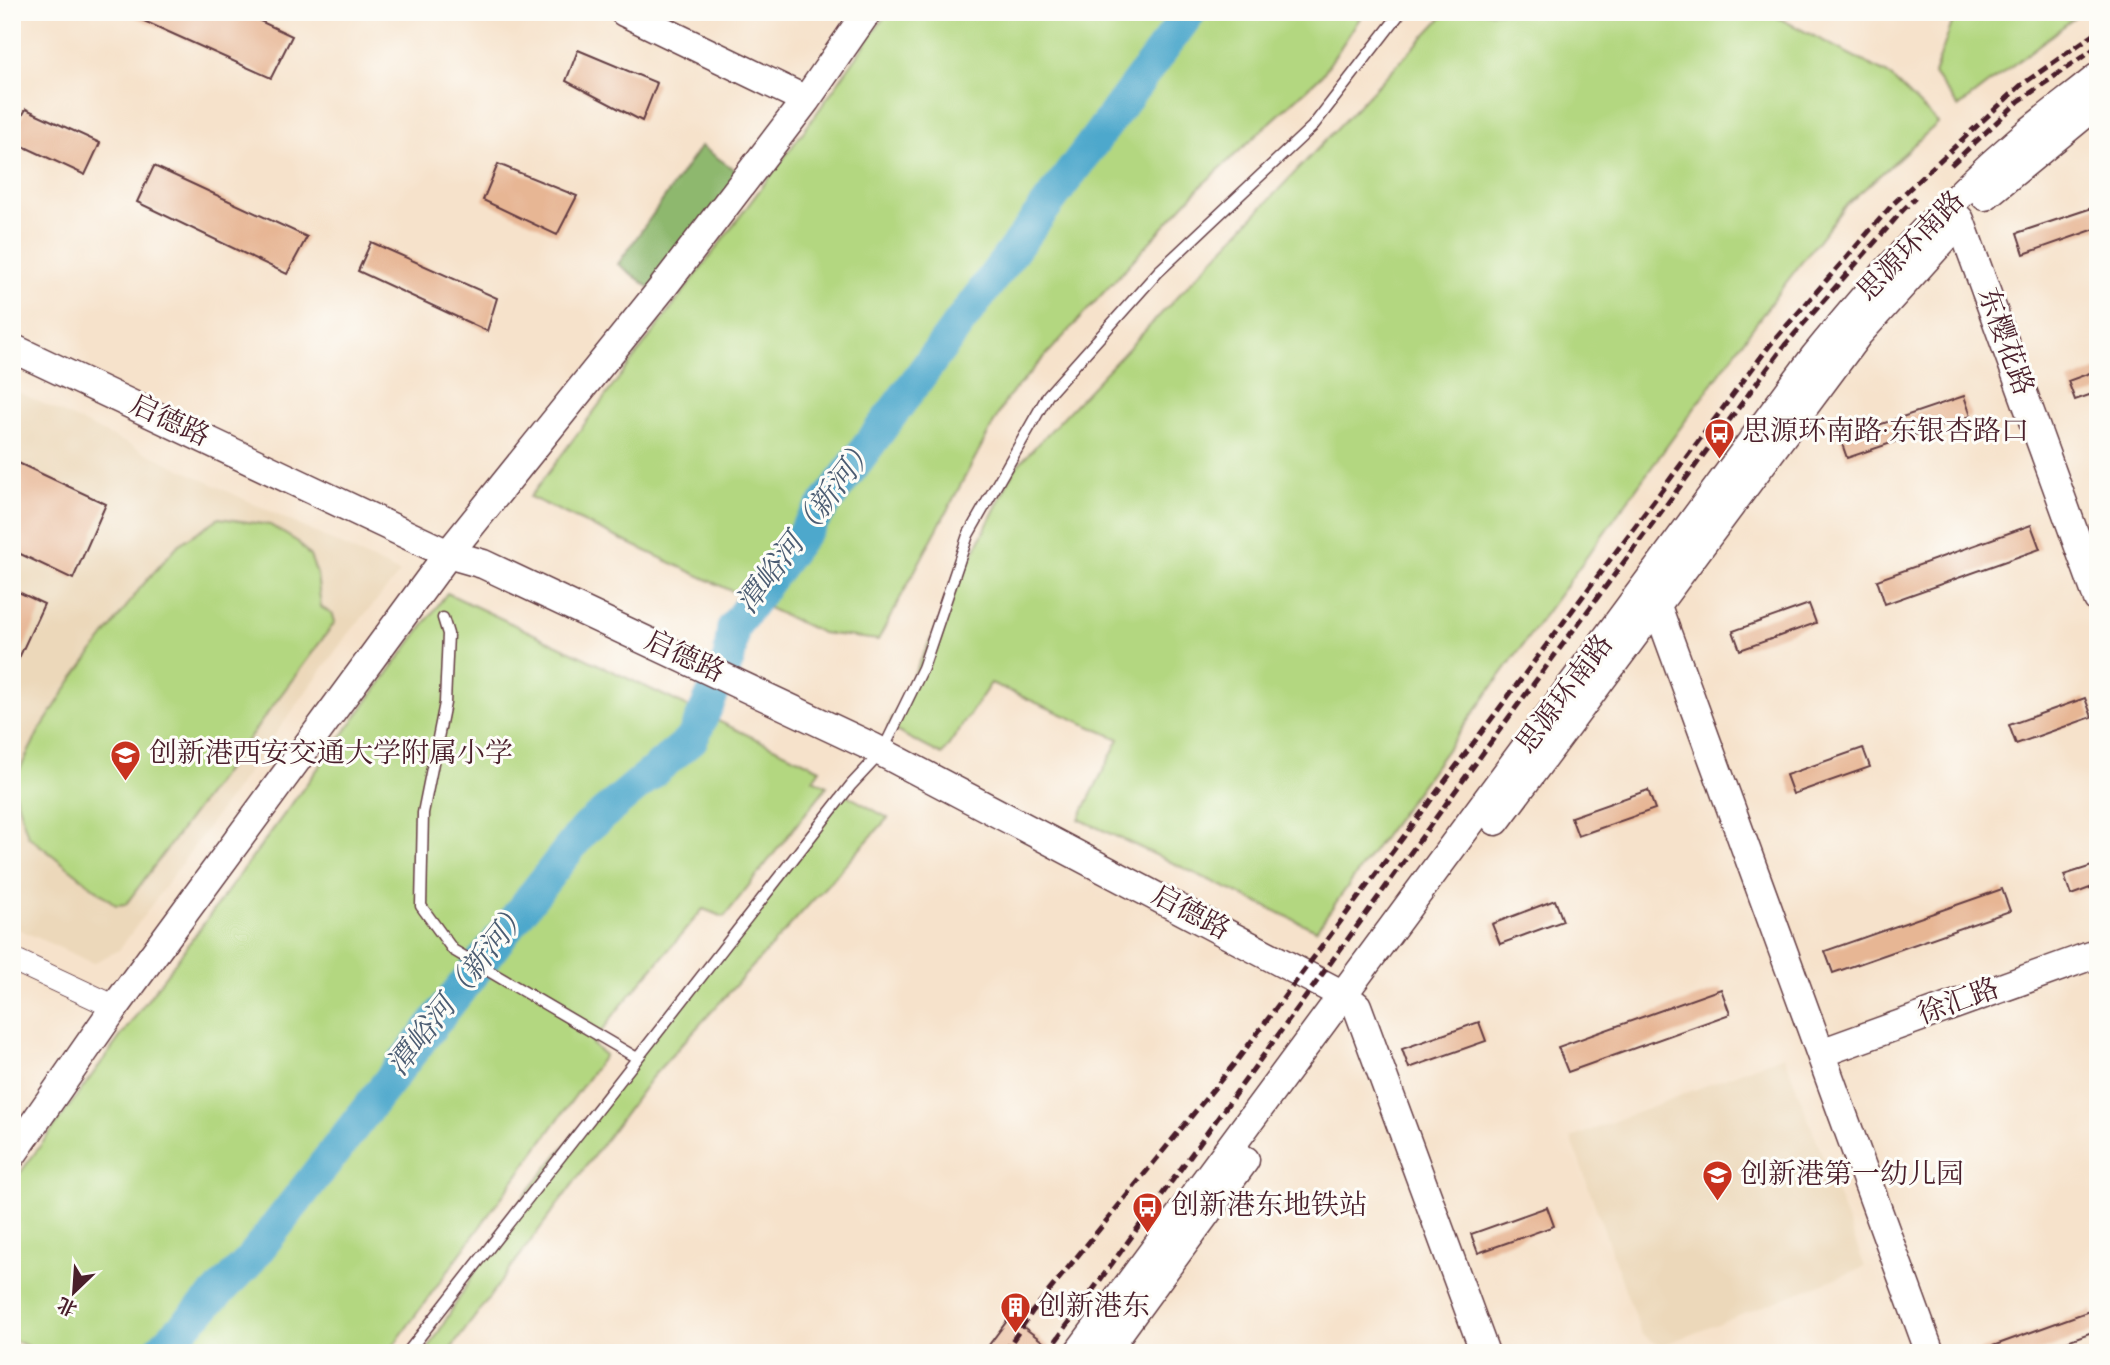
<svg xmlns="http://www.w3.org/2000/svg" width="2110" height="1365" viewBox="0 0 2110 1365" font-family="'Sorts Mill Goudy','Noto Serif SC',serif">
  <rect width="100%" height="100%" fill="#fdfcf7"/>
  <filter id="ink" filterUnits="userSpaceOnUse"><feTurbulence type="fractalNoise" baseFrequency=".0143" numOctaves="2"/><feDisplacementMap in="SourceGraphic" scale="14" xChannelSelector="R" yChannelSelector="G"/><feConvolveMatrix kernelMatrix="1 2 1 2 8 2 1 2 1" color-interpolation-filters="sRGB"/></filter>
  <filter id="wash" filterUnits="userSpaceOnUse"><feTurbulence type="fractalNoise" baseFrequency=".00686" numOctaves="4" result="noise"/><feDisplacementMap in="SourceGraphic" scale="28" xChannelSelector="R" yChannelSelector="G"/><feGaussianBlur stdDeviation="1.57" result="paint"/><feColorMatrix in="noise" values="0 0 0 0 0 0 0 0 0 0 0 0 0 0 0 0 0 1.4 0 .05"/><feComposite in="paint" operator="in"/></filter>
  <g filter="url(#wash)">
    <rect width="100%" height="100%" fill="#f6e2cb"/>
    <path fill="#ecd8ba" d="M12,389L400,573L345,638L119,950L93,963L12,926Z
      M1784,1055L1865,1267L1661,1346L1641,1334L1571,1138Z"/>
    <path fill="#b3d780" stroke="#7e7b56" stroke-width="2" d="M888,12H1364L1322,75L1201,186L1007,398L878,640L822,633L530,497L809,124Z
      M1447,12H1767L1888,74L1938,123L1844,207L1778,293L1316,930L1079,819L1119,739L991,683L942,755L888,727L1015,468Z
      M1946,12H2082L1958,107L1934,74L1953,20Z
      M219,518L270,525L298,542L310,556L317,574L321,607L333,615L335,622L126,904L116,905L28,836L12,785L38,733L70,683L141,587L178,545Z
      M447,593L820,769L813,779L827,786L724,917L703,909L619,1008L592,1044L605,1055L388,1353H42L12,1339V1184Z
      M845,794L888,818L652,1077L448,1353H426L507,1218Z"/>
    <path fill="#8eb86e" stroke="#6c6c4c" stroke-width="2" d="M701,146L746,178L661,296L618,264Z"/>
    <g fill="none" stroke-linecap="round" stroke-linejoin="round">
      <path stroke="#4ea8cc" stroke-width="33" d="M157,1353L247,1264L583,831L692,739L729,658L733,628L1190,12"/>
    </g>
    <g id="blocks">
      <path fill="#e7b694" d="M124,12H241L292,36L271,78Z
        M578,50L657,83L642,121L566,81Z
        M26,109L100,143L85,175L12,141V134Z
        M498,164L577,196L557,235L483,200Z
        M154,166L307,237L287,274L137,202Z
        M2098,206V228L2024,254L2017,233Z
        M371,242L497,298L487,331L358,271Z
        M2098,370V392L2075,400L2068,381Z
        M1964,396L1971,416L1847,458L1840,438Z
        M12,460L106,504L73,579L12,550Z
        M2031,525L2040,549L1885,604L1877,580Z
        M12,589L44,604L12,673Z
        M1809,604L1816,623L1740,650L1733,631Z
        M2085,698L2092,717L2016,744L2009,725Z
        M1863,748L1870,767L1793,794L1786,775Z
        M1648,790L1655,809L1578,836L1571,817Z
        M2098,864V885L2071,895L2064,875Z
        M2002,889L2010,911L1833,973L1825,951Z
        M1555,900L1563,921L1500,944L1492,924Z
        M1721,989L1730,1014L1568,1072L1558,1047Z
        M1479,1022L1486,1041L1409,1068L1402,1049Z
        M1547,1207L1554,1226L1478,1253L1471,1234Z
        M2092,1310L2098,1330L2034,1353H1979V1351Z
        M1010,1317L1058,1353H983Z"/>
    </g>
  </g>
  <g filter="url(#ink)">
    <use href="#blocks" fill-opacity="0" stroke="#643c43" stroke-width="2"/>
    <g fill="none" stroke-linecap="round" stroke-linejoin="round">
      <defs>
        <path id="service" d="M443,618L448,634L445,703L423,813L421,906L453,950L637,1058
          M407,1353L851,785L882,752L923,668L968,535L1048,395L1158,272L1312,127L1401,12"/>
        <path id="minor" d="M12,959L115,1007"/>
        <path id="tertiary" d="M624,12L806,100
          M1985,196L2098,103
          M1949,209L1960,220L2098,599
          M12,348L448,554L483,564L872,747L1343,995L1357,1006L1485,1353
          M1646,597L1657,606L1930,1353
          M1496,821L1859,333L1952,230
          M1821,1053L2098,953
          M12,1155L115,1007L448,554L663,287L806,100L867,12
          M1078,1353L1815,356C1877,280 1943,205 2018,141C2044,119 2071,99 2098,77
          M1104,1353L1245,1160"/>
      </defs>
      <use href="#service" stroke="#643c43" stroke-width="13"/>
      <use href="#minor" stroke="#643c43" stroke-width="25"/>
      <use href="#tertiary" stroke="#643c43" stroke-width="31"/>
      <use href="#service" stroke="#fff" stroke-width="10"/>
      <use href="#minor" stroke="#fff" stroke-width="23"/>
      <use href="#tertiary" stroke="#fff" stroke-width="28"/>
      <path stroke="#4a1f2b" stroke-width="5" stroke-dasharray="10 5" stroke-linecap="butt" d="M1951,165L2019,101L2098,46
        M1004,1353L1032,1312L1238,1059L1770,345L1893,204L2020,86L2098,31
        M1047,1353L1520,702L1785,345L1903,210L1915,198"/>
    </g>
  </g>
  <defs>
    <symbol id="bus-pin" viewBox="-11 -11 22 30"><path d="M0 17L-7.5 6A9.5 9.5 0 1 1 7.5 6Z" fill="#c8321e" stroke="#fdfcf7"/><path d="M-5-6H5V4H4V6H2V4H-2V6H-4V4H-5ZM-3.5-4V0h7V-4ZM-3.5 1.2v1.5H-2V1.2ZM2 1.2v1.5H3.5V1.2Z" fill="#fff"/></symbol>
    <symbol id="school-pin" viewBox="-11 -11 22 30"><path d="M0 17L-7.5 6A9.5 9.5 0 1 1 7.5 6Z" fill="#c8321e" stroke="#fdfcf7"/><path d="M0-5L7-2L0 1L-7-2ZM-4 1L0 2.5L4 1V4Q0 6-4 4Z" fill="#fff"/></symbol>
    <symbol id="building-pin" viewBox="-11 -11 22 30"><path d="M0 17L-7.5 6A9.5 9.5 0 1 1 7.5 6Z" fill="#c8321e" stroke="#fdfcf7"/><path d="M-4-6H4V6H1V3H-1V6H-4ZM-2.5-4.3h1.7v1.8h-1.7ZM.8-4.3h1.7v1.8H.8ZM-2.5-1h1.7V.8h-1.7ZM.8-1h1.7V.8H.8Z" fill="#fff"/></symbol>
  </defs>
  <g fill-rule="evenodd">
    <use href="#bus-pin" x="1702" y="416" width="35" height="47"/>
    <use href="#school-pin" x="108" y="738" width="35" height="47"/>
    <use href="#school-pin" x="1700" y="1158" width="35" height="47"/>
    <use href="#bus-pin" x="1130" y="1190" width="35" height="47"/>
    <use href="#building-pin" x="998" y="1290" width="35" height="47"/>
  </g>
  <g text-anchor="middle" dominant-baseline="central" stroke-width="6" stroke-linejoin="round" paint-order="stroke">
    <g font-size="28" fill="#4a1f2b" stroke="#fdfcf7">
      <text transform="translate(1912 247) rotate(-46)">思源环南路</text>
      <text transform="translate(2004 342) rotate(70)">东樱花路</text>
      <text transform="translate(169 422) rotate(25)">启德路</text>
      <text transform="translate(684 658) rotate(25)">启德路</text>
      <text transform="translate(1566 695) rotate(-53)">思源环南路</text>
      <text transform="translate(1190 914) rotate(28)">启德路</text>
      <text transform="translate(1959 1003) rotate(-20)">徐汇路</text>
    </g>
    <g font-size="28" fill="#4a1f2b" stroke="#fdfcf7" text-anchor="start">
      <text x="1742" y="433">思源环南路·东银杏路口</text>
      <text x="149" y="755">创新港西安交通大学附属小学</text>
      <text x="1740" y="1176">创新港第一幼儿园</text>
      <text x="1171" y="1207">创新港东地铁站</text>
      <text x="1038" y="1308">创新港东</text>
    </g>
    <g font-size="30" font-style="italic" fill="#4c5d73" stroke="#fdfcf7">
      <text transform="translate(808 527) rotate(-53)">潭峪河（新河）</text>
      <text transform="translate(460 990) rotate(-52)">潭峪河（新河）</text>
    </g>
  </g>
  <rect width="2110" height="1365" fill="none" stroke="#fdfcf7" stroke-width="42"/>
  <g transform="translate(74 1292) rotate(205)" stroke="#fdfcf7" stroke-width="5" paint-order="stroke">
  <path d="M0-5L12 26L0 18L-12 26Z" fill="#4a1f2b"/>
  <text y="-10" font-size="19" font-weight="bold" text-anchor="middle" fill="#4a1f2b">北</text>
  </g>
</svg>
